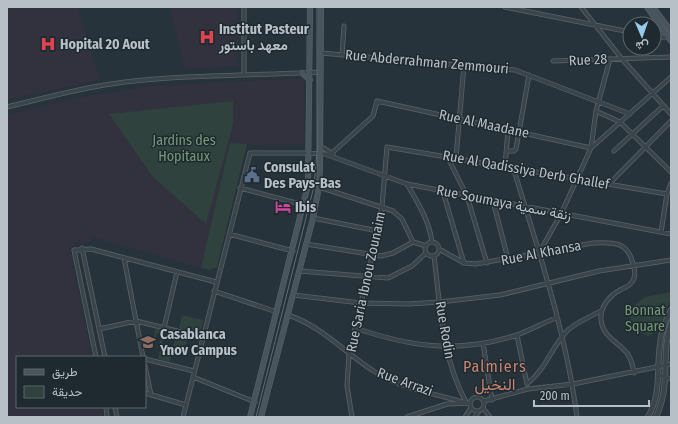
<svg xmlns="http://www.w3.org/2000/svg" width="678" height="424" viewBox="0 0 678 424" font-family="'Fira Sans Condensed',Vazirmatn,sans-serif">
  <rect width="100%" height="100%" fill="#27333a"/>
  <path fill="#31323d" d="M7,7H78L100,80L7,100Z
    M169,7H238V66L185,69Z
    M304,78V144L247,145L217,267L210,270L92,237L91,242L81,244L78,241L70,249L92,357H17V407H101L103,417H7V115L81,97L152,86Z"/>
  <path fill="#2f423e" d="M233,101V124L206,224L153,177L109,114Z
    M230,143L247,144L217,267L210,270L201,268Z
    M671,292V299L657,332L648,336L630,328L631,308L645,297Z
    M182,315L203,320L201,331L197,333L179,328Z
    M155,329L165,331L162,345L173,348L176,334L188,337L184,351L173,348L170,362L158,359L161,348L158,347L162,335L156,333L157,341H154Z"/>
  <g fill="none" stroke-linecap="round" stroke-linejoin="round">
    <defs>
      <path id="minor" d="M505,7L630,32
        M581,7L622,59L671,114
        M654,37H668
        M321,53L515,70L630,114
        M342,55L344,26
        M553,61L671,57
        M244,74V7
        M7,107C41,99 76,89 111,84C181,74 251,76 321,72
        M596,111L620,122L671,172
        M320,146L333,154
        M591,148L671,77
        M507,151H514L516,149L529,75
        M614,151L663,106
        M332,153L373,116L377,101L591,148
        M447,156L467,196L487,263
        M456,158L464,65
        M505,166L508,130
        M513,167C538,249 566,332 577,417
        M407,184C418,203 429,220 432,242
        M609,184L671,121
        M319,187L393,211L402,219L413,242L426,246
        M240,188L304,205
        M443,192L464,263
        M493,201L508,259
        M313,218L378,231
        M661,232L667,194L671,183
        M229,234L293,251
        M425 249a7 7 0 1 1 14 0a7 7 0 1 1-14 0Z
        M306,244L381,256L393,253L413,242
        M82,248L105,357
        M439,249L464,263L476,264L593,243C613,242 628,241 633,264C635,270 636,277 632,282C630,286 624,288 620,290C609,296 600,307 601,320C603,337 617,341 627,353C631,359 633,365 634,373
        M539,253L561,214L591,148L596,111L610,59
        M434,256C440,305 442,358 466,402
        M124,258L143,357
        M300,271L388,278L412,266L426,253
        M214,291L277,312
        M293,295L361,303L408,304L440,302L500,295L599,271L671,260
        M288,315C322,326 346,354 375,372C401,389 437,394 466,403
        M164,328L177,272
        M355,328C411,347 458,354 517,335C530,330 543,323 556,318
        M99,329L136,321L202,337
        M517,335L527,384
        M483,343L492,400
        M96,357L74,250L91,249L216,282
        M145,359L194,371
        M145,366L151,395
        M659,375L671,379
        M193,377L255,402
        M527,384C547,368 551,347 568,330C578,321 591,317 602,310
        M145,393L186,405
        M470 404a7 7 0 1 1 14 0a7 7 0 1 1-14 0Z
        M484,401L528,389L573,384L671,364
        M106,407L107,417
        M115,407L117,417
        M483,408L490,417
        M183,417L250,153H302L325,154L407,184L671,234
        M352,417L347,386L349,354L378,231L382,206L387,147L667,194
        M407,417L447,404L470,403
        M465,417L471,408
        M475,417L479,411"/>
      <path id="tertiary" d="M648,417C662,393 656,370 660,345C661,332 665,321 671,310
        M656,417C672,383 660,355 671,323"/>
      <path id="secondary" d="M647,7L671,41
        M653,7L671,31
        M302,73L310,80
        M250,417L308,185L310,7
        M261,417L313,218L319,187L320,165L321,7"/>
    </defs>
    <use href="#minor" stroke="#586369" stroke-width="5"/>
    <use href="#tertiary" stroke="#586369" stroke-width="6"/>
    <use href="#secondary" stroke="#586369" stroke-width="6"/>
    <use href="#minor" stroke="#3a454b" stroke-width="3.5"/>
    <use href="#tertiary" stroke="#3a454b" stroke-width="4.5"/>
    <use href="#secondary" stroke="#49555d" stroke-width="5"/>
    <path stroke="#5f6c73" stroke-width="1" d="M256,417L314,186L317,153V7"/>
  </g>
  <defs>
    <symbol id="hospital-bare" viewBox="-9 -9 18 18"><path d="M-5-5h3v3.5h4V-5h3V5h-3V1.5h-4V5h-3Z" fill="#e0444e" stroke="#1f2a30" stroke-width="2.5" paint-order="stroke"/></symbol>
    <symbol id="civic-bare" viewBox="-9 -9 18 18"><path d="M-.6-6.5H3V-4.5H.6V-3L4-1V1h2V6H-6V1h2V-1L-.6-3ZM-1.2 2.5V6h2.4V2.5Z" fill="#5c6f8a" stroke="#1f2a30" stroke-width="2.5" paint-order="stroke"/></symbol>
    <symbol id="hotel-bare" viewBox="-9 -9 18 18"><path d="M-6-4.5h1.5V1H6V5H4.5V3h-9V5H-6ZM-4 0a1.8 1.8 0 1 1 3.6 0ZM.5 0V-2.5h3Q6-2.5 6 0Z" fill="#d1479c" stroke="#1f2a30" stroke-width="2.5" paint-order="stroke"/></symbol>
    <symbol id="university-bare" viewBox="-9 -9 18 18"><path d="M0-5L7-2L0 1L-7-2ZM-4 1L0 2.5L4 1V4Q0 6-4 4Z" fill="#8d6e63" stroke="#1f2a30" stroke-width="2.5" paint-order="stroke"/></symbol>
  </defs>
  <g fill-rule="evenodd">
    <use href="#hospital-bare" x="196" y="26" width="22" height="22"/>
    <use href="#hospital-bare" x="37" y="33" width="22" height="22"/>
    <use href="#civic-bare" x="241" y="164" width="22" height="22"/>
    <use href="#hotel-bare" x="272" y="196" width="22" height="22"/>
    <use href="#university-bare" x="137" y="331" width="22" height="22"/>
  </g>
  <g text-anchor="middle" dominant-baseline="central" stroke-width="3" stroke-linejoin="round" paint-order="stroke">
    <g font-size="14" font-weight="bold" fill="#b6c0c6" stroke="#1f2a30" text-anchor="start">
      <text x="219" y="29">Institut Pasteur<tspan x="219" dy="16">معهد باستور</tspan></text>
      <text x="60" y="44">Hopital 20 Aout</text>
      <text x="264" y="167">Consulat<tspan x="264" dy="16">Des Pays-Bas</tspan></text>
      <text x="295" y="207">Ibis</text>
      <text x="160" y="334">Casablanca<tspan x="160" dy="16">Ynov Campus</tspan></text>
    </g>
    <g font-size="14" fill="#b6c0c6" stroke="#1f2a30">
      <text transform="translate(588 60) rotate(-3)">Rue 28</text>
      <text transform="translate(427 62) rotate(5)">Rue Abderrahman Zemmouri</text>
      <text transform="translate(484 124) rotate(12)">Rue Al Maadane</text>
      <text transform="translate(526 170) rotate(10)">Rue Al Qadissiya Derb Ghallef</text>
      <text transform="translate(504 203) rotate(11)">Rue Soumaya زنقة سمية</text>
      <text transform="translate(541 253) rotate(-11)">Rue Al Khansa</text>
      <text transform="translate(366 282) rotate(-78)">Rue Saria Ibnou Zounaim</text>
      <text transform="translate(445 330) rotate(80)">Rue Rodin</text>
      <text transform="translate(405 382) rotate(20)">Rue Arrazi</text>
    </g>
    <g font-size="14" fill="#779978" stroke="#1f2a30">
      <text x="184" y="140">Jardins des<tspan x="184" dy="16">Hopitaux</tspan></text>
      <text x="645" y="310">Bonnat<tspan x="645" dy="16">Square</tspan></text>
    </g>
    <g font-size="16" letter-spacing="1" fill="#c78370" stroke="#1f2a30">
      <text x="495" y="366">Palmiers<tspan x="495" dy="18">النخيل</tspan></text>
    </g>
  </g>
  <rect width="678" height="424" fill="none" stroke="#b6c0c6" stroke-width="16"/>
  <rect x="16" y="356" width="130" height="52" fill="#1f2a30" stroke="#5b666c"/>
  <rect x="24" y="369" width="20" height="6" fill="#49555d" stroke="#5b666c"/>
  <text x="52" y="376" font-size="12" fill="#b6c0c6">طريق</text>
  <rect x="24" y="386" width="20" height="12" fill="#2f423e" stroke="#5b666c"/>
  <text x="52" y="396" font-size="12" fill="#b6c0c6">حديقة</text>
  <g transform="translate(642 36) rotate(178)"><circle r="19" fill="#1f2a30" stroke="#5b666c"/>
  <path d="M0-3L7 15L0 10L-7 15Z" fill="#97c9eb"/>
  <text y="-6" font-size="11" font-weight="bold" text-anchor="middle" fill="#b6c0c6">ش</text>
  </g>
  <path d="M534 400v6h115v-6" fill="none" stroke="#b6c0c6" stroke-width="2"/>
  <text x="540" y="400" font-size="12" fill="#b6c0c6" stroke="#1f2a30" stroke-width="3" paint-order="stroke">200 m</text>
</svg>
